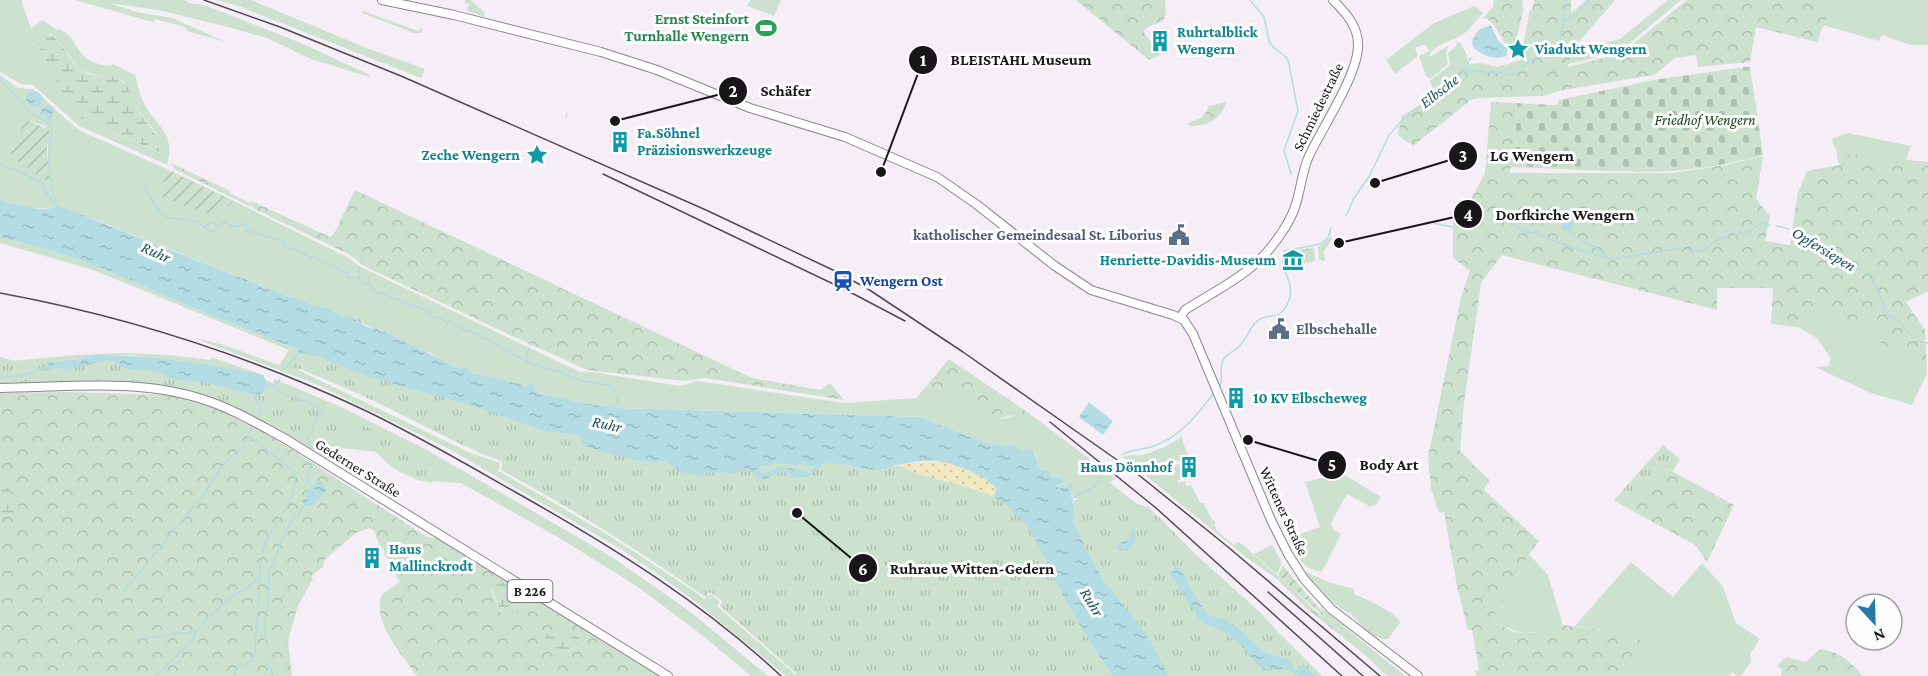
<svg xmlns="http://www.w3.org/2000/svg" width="1928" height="676" viewBox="0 0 1928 676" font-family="'Crimson Pro',serif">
  <defs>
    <pattern id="forest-crowns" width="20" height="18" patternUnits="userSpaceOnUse" patternTransform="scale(1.5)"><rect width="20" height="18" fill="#cde2ce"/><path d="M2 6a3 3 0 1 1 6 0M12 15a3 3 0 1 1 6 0" fill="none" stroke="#afc1b0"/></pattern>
    <pattern id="wetland-marsh" width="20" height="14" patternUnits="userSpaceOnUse" patternTransform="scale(1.5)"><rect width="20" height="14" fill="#cde2ce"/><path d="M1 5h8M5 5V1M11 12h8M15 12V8" fill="none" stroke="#afc1b0"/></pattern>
    <pattern id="sand-dots" width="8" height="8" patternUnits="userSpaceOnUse" patternTransform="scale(1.5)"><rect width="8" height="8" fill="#f1e7c2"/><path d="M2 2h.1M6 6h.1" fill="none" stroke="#cec5a6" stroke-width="1.8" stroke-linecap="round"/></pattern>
    <pattern id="cemetery-stones" width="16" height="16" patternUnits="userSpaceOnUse" patternTransform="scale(1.5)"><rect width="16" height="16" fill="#cde2ce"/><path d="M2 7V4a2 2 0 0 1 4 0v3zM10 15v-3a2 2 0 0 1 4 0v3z" fill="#afc1b0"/></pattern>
    <pattern id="park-tufts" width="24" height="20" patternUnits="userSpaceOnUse" patternTransform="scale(1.5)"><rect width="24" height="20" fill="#cde2ce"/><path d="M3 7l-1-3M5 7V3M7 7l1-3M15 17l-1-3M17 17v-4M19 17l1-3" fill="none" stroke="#afc1b0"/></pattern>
    <pattern id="garden-furrows" width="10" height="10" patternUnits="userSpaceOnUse" patternTransform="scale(1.5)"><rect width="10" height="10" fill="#cde2ce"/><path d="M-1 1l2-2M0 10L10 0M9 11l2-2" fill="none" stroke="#afc1b0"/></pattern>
    <pattern id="water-ripples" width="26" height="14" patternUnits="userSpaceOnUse" patternTransform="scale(1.5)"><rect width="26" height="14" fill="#b3dce4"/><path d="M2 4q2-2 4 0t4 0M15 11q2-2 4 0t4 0" fill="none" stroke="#99bcc3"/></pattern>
  </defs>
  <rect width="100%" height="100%" fill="#f5eef7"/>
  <path fill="#cde2ce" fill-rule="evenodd" d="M0,0H21L31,28L43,20L58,31L59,29C81,38 73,63 111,66L113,64L135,75C138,85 140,98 146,107C159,127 176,137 167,165L79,126L33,85L21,84L0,72ZM44,32L51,34L60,43L80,70L91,74L120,79L125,82L138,110L156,133L160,153L75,116L38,45Z
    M75,0H185L189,3L204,5L301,43L370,75L369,77L311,59L267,38L228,27L158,10L109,3L137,12L172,18L226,42L187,31L185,27L154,19V22L149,21Z
    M217,0H251L364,47L425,69L421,78L241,7Z
    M465,0H471L485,13L484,17L468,11L467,9L469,4L465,3Z
    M750,0H781L774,16L747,6Z
    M1668,0H1681L1625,47L1598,57L1568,64L1571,51L1620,39Z
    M1833,0H1928V45H1910L1882,35L1879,41L1823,25Z
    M1474,6L1483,13C1477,19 1472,27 1466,32C1455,41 1435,43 1429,56H1432L1449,45L1446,52L1448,64L1430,79L1426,76L1419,56L1429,51L1425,44L1415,48L1418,56L1395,74L1386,60L1434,23Z
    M363,11L418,31L420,28L423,30L421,33H414L362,13Z
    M1460,42L1468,57L1467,61L1470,64L1441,85L1434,93L1430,81L1450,65L1448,53L1457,45L1456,43Z
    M0,75L18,88L33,89L37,92L69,122L81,131L167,169L159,195L218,212L224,211L234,201L349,258L359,266L580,372H592L680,386L698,381L844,403L916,398L929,383L936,388L949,389L977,414L986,418L1002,419L1015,415L1030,414L1116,479L1109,483L1137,504L1073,501L1077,499L1069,494L1071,483L1068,487L1058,488L1057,486L1064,483C1053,468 1038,480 1036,454L1022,451L1012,445L1004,446L983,442L920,417L619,408C590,405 566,399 538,393L534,387C515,384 433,366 428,349L425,352L385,331L382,333C380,332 378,329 375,328C368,325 364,327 359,318V323L352,318L341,316L326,307L316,306L297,299L296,297L287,296L91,218L54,208H27L0,200ZM27,120L46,126C49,132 49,171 49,182Z
    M1848,133L1911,146L1905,162L1838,154L1831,139Z
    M1330,232L1332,239L1324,251L1325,261L1319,260L1318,247L1330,238Z
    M0,238C63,249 123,277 182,303C220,319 258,334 297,349L303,352L298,370L468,452L500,463L498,471C553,502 607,533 659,568C674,579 690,587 704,599L710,594L720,602L717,606L796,675L803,672L838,676H786L701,606L663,578L624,551L451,450L316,384L191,337L224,345L279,365L289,350L93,270L0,243Z
    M1297,250L1296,259L1292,257L1290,261L1296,264V266L1285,267L1283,257L1284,253Z
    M1825,302L1854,326L1871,323L1884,348L1905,347L1927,373L1912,405L1871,393L1815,367L1828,366L1831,359L1817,338L1798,327L1802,316Z
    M122,353L169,355L211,360V357L263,375L206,365L131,355H91L80,359L50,362L120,366L0,362L75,355Z
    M275,379L341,407L427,450L612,557L692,613L768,676H751L697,631L635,585L561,539L461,483L416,480L391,454L327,446V459L274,427L267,397Z
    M1182,436L1183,443L1189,457L1170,463L1171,466L1179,464L1183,478L1177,481L1178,483L1185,481L1187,486L1191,485L1200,503H1203L1213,521L1215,520V525L1211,524L1216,527V530L1234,545L1238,542L1243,545L1292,588L1312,608H1306L1277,579L1247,558L1123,457C1130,454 1136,456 1142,455C1157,451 1170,445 1182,436Z
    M1341,473L1381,497L1375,506L1372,505L1371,507L1347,494L1331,523L1333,529L1341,534L1322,572C1301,569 1297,555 1289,538L1320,527L1305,482Z
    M1272,545L1282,563L1277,574L1254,554Z
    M1529,554L1548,575L1563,625C1530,634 1524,638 1493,620Z
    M1631,562L1673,597L1702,563L1723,587L1736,623L1760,639L1750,654L1751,662L1741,676H1737L1732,672L1729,676H1639L1606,631L1575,626Z
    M1304,571L1328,582L1354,589V594C1366,599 1398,613 1400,623L1388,639C1373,641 1357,622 1350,612L1348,613C1330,603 1315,587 1304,571Z"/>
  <path fill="url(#forest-crowns)" fill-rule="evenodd" d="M1076,0H1165L1166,14L1163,21L1148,27L1143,31L1160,55L1149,60Z
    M1494,0H1523L1522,7L1524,8L1515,45L1505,43C1499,34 1494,20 1483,18L1493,7Z
    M1534,0H1571V13L1586,0H1615L1571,51L1568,67L1607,57L1627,49L1687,0H1833L1817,42L1756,27L1750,62L1698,67L1696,55L1675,58L1654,75L1563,90L1542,96L1479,98L1471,100L1413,146L1398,135L1402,116L1432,97L1441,85L1470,64L1480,63L1498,67L1520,60L1530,10H1532Z
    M1226,102C1223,118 1204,129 1188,125V123L1203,117L1209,106Z
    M1491,102L1517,103L1515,160L1509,173H1673L1725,165L1763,156L1756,199L1770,216L1765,241L1790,245L1798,192L1807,171L1839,165L1836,153L1928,162V291L1906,302L1925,330L1927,373L1905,347L1884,348L1871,323L1854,326L1825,302L1802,316L1798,327L1771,324L1773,288H1717V310L1502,255L1481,283L1464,403L1460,451L1489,480L1484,490L1539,541L1529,554L1493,620L1513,632L1533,633L1563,625L1640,635L1643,661L1635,671L1639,676H1476L1475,671L1479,670L1472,630H1468L1457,586L1444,512L1439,513L1431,489L1428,457L1461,297L1470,271L1453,258V214L1458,205L1472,197L1485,173Z
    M171,163L230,191L229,193L250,203L251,201L330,237L334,234L355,190L752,378L821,390L830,383L844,400L705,378L684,381L587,370L501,331L364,266L350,255L253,208L254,205L251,207L174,169Z
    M949,359L1030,414C1025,415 1021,415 1016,415C1004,415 997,423 983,417C963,409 955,382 931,390L929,383Z
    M68,392L172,395L199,402L248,421L427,537L437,538L659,676H417C402,654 371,623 382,594L400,582L388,563V559L384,554V549L380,546L374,531L370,528L356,533L325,559L323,567L311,576L313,579L297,608L288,641L292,676H0V393ZM489,585L531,603L504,620ZM561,627L584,643L567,652Z
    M1666,468L1734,505L1707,562L1695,545L1629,509Z
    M1319,606L1405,676H1387L1364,654L1306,608H1312L1328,620Z
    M1820,649C1840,651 1850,662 1863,676H1781L1782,670L1777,666L1786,657L1806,662Z"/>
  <path fill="url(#wetland-marsh)" d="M44,32C63,38 67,60 82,71C94,79 111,73 122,81C130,85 133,101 137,109C142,118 151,126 156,135C160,141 160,146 161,153L75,116L36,41L40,34Z
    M7,487L18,503V514L12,519L0,511V488Z
    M499,580L531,603L504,621L493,592L489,585Z
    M561,627L585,642L567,652L547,644L545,636Z"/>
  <path fill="url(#sand-dots)" d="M942,461C960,467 985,474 997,489L993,497L906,474L898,464Z"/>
  <path fill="url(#cemetery-stones)" d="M1745,67H1750L1763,155C1733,163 1703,169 1672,171C1619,173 1565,169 1511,167L1515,159L1517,103L1553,105H1557L1559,100L1653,80Z"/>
  <path fill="url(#park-tufts)" d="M1314,247L1315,261L1299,264L1301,250Z
    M300,351L825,458L878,465L900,466L920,475L971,488L1001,500L1072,507L1075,500L1096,491L1109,482L1137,504L1148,507L1163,521L1195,554L1260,612L1278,632L1322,676H799L720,606L722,601L710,592L705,597C640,551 571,508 501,470L502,461C473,452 449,438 422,425C378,402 332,381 286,364Z
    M0,357L22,363H62L95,357L252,375L271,382L280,390L353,420L409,447L411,462L442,475L430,483C417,479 403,475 392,467C381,459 372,445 360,440C352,437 344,439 337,438C321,435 303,420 304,448L246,413L225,404L172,389L0,384Z
    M1663,445L1680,459L1673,471L1666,468L1629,509L1614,500Z"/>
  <path fill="url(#garden-furrows)" d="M27,120L49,130L47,149L50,183L10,156L24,122Z
    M167,169L234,201C228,207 222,213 214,214C205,216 169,199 159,195Z
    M1283,565C1297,585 1315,601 1330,622L1278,575Z"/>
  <path fill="url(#water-ripples)" fill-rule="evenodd" d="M1491,26L1499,42L1507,48V55C1496,61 1483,56 1474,48L1472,43C1475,32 1480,27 1491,26Z
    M26 99a8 8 0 1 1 16 0a8 8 0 1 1-16 0Z
    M47,105H51L53,109L52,119L48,122L46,115L39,114L41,109Z
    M0,200C16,205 43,213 59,206L287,296L296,297L297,299L316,306L326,307L341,316L352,317L358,322V315L362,324L370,328L375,327L382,333L385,331L425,352L429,349L428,353L431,355L456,367L469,369L470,372L527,386L531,383L534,385V388L538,393C566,399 589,405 619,408L920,417L983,442L1004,446L1012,444L1022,451L1030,448C1037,455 1036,462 1041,470H1047L1052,475L1066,481L1057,486L1058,488L1067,487L1071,483H1073L1070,493L1073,501V522L1092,561L1105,583L1148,636L1168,676H1113C1096,652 1080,627 1066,601C1045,563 1034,518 993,497L997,489C988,477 958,465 943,462C930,459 914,462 901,464C892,465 882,471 873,470C855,468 841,461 822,464C813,475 807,479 792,477L790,473L779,472L765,480L757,477L751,470L732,473L711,472L698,476L678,471L667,460C642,467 607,451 582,446L580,435L545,431L470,405L369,377L312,354L300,353L297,349C258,334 220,319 182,303C123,277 63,249 0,238ZM774,463L796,465L802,463L809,466L816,465L812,471L809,473C798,470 784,465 773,469C769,470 767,473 764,474L759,468L761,465H768Z
    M1566,214H1572L1574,221L1572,229L1569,231L1562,229V221Z
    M91,355C150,354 206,364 263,375L268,385L262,393L256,395L200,381L175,380L157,371L126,369L110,360L68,369L55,368L48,371L47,366L49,362L80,359Z
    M1089,402L1113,421L1103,435L1079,417Z
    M319,481L323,482L326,492L312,505H305L302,502L310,488Z
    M1133,524L1136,539L1133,547L1124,550L1116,548V546L1130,537Z
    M1180,567L1196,598L1208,615L1226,620L1242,631L1256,646L1267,653L1289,660L1295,670L1304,666L1316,676H1299L1289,670L1269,669L1259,666L1242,647L1223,631L1202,623L1169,573L1172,569Z"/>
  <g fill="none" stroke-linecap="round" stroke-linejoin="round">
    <path stroke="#b3dce4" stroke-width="1.5" d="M1250,0L1264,17L1269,41L1273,47L1287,58L1289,64L1298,111L1284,150L1291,174
      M1564,20L1567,0
      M1463,70L1471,58
      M0,79L29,111L51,125
      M566,117L567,114
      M52,129C46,161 49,174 56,205
      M0,163L8,169H14L42,183L46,193L57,207
      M143,185L157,208L166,217L198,222L204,227L214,222L216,226L225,222L234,227L246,224L247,231C261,233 271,239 285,242L284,246L297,250L311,258L316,256L327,265C336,265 340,273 349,273L347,276L348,278L355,277L364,284L369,283L374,291L428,311L431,316L442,319L447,324L450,321L458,327L482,336L483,339H487L531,364L554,370L582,381L608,385L615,392
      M1519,213L1517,226L1524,232L1535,233L1572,248L1614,259L1676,249L1703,251L1718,239L1751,231L1762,222L1769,225
      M1346,216L1354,198L1370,175L1389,135L1404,118L1434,97L1441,87L1467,70L1508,74L1518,73L1530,60L1554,52L1559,44L1563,22L1576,14L1590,0
      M1520,218L1522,223H1526
      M1434,223L1452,227
      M1777,226L1789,229
      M203,227L213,232L216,230V226
      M1794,228L1841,255L1870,277L1877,288L1887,314L1899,321L1910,334
      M1568,229C1579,243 1597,244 1607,257
      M361,263L363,255
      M359,278V267
      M1916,341L1928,343
      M530,345L532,342
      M527,361L526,358L529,348
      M284,369L300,353
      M0,377C20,378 29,374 47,366
      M268,385L274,387L280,379
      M274,387C286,400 309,397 321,411L307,440L311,447
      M1219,387C1225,378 1218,369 1223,360C1226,354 1236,351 1240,345C1247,339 1249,329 1256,322C1269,310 1279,325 1289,300C1296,281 1277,269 1284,251L1320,244L1328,238L1331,228
      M256,395V400L261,407L258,415
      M614,408L618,402L617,397
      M251,430L252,427
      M1122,455C1130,449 1143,450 1154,446C1180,437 1197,415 1214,393
      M309,484L308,472L312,463
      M1072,498L1093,488L1106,472
      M285,533L292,519L298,514L305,505
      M123,592L201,498L224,463L242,448L248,437
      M134,640L195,631
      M265,641V617L268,610L269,572L284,535
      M266,659L273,676
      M156,676L193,640L196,631L202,623L236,593L245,590L259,577
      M234,676L235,671L251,661L255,654C255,635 257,616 259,597C260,579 259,559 266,542C275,519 303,496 293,470L248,436"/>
    <defs>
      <path id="major" d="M382,0L454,15L601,52L657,70L750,108L845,137L937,177L976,204L1055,266L1091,290L1173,315L1184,320L1193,334L1271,520L1288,554L1304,579L1331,609L1418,676
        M1180,318L1185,310C1213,292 1245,277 1267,252C1278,239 1291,221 1296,204C1301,188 1302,171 1309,156C1322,128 1357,76 1358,47C1359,27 1346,13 1333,0
        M0,388C68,387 140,378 205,400C233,409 258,424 284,438L668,676"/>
    </defs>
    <use href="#major" stroke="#8b858d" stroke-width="10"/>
    <use href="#major" stroke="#fff" stroke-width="8"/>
    <path stroke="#4e4b4f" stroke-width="1.5" d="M204,0L280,27L401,76L706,210L835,271L868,289L963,352L1140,476L1228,547L1380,676
      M603,174L848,291L905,321
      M0,293C125,316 247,355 362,409C415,434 466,464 517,493C611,546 702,602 781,676
      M1050,422L1156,508L1342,676
      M1268,592L1363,676"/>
  </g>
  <defs>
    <symbol id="stadium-bare" viewBox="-9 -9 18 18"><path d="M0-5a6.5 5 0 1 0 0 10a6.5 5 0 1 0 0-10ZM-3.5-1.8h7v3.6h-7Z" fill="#2e9e5b" stroke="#fefefe" stroke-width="2.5" paint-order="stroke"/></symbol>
    <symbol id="building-bare" viewBox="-9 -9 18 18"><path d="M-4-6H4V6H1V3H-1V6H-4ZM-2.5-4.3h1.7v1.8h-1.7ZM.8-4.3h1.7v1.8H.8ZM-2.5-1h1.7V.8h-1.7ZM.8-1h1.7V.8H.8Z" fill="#0f9aa8" stroke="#fefefe" stroke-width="2.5" paint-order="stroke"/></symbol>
    <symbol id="sight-bare" viewBox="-9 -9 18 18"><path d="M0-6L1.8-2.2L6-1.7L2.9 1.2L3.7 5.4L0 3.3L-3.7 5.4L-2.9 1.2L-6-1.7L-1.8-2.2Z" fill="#0f9aa8" stroke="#fefefe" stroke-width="2.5" paint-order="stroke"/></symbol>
    <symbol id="civic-bare" viewBox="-9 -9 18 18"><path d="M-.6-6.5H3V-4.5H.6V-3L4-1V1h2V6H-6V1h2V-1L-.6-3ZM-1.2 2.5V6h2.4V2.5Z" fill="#5c6f8a" stroke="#fefefe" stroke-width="2.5" paint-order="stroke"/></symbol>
    <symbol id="museum-bare" viewBox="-9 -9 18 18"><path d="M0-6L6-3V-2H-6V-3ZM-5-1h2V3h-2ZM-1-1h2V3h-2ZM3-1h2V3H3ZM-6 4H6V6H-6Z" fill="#0f9aa8" stroke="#fefefe" stroke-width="2.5" paint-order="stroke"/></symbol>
    <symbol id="station-bare" viewBox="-9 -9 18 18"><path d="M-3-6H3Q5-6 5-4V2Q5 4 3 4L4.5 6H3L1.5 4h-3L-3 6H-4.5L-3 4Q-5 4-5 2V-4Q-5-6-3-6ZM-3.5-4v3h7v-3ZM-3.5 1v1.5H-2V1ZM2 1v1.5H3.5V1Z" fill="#1a4fb4" stroke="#fefefe" stroke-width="2.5" paint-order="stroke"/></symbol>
  </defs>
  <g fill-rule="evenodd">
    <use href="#stadium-bare" x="751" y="13" width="30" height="30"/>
    <use href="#building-bare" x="1145" y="26" width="30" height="30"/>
    <use href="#sight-bare" x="1503" y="34" width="30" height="30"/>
    <use href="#building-bare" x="605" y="127" width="30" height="30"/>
    <use href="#sight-bare" x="522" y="140" width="30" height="30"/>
    <use href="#civic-bare" x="1164" y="220" width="30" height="30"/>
    <use href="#museum-bare" x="1278" y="245" width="30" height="30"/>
    <use href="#station-bare" x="828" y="266" width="30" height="30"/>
    <use href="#civic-bare" x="1264" y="314" width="30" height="30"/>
    <use href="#building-bare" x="1221" y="383" width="30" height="30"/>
    <use href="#building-bare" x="1174" y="452" width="30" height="30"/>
    <use href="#building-bare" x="357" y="543" width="30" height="30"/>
  </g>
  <g text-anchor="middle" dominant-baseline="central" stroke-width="6" stroke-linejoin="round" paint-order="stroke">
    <rect fill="#fefefe" stroke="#5e5c5e" stroke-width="1.5" x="507.5" y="580" width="45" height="22" rx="4.5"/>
    <g font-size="14" font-weight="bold" fill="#191619">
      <text x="530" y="591">B 226</text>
    </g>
    <g font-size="15" font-weight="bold" fill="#27864d" stroke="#fefefe" text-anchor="end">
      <text x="749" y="19">Ernst Steinfort<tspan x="749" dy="17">Turnhalle Wengern</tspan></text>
    </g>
    <g font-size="15" font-weight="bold" fill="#0d838f" stroke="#fefefe" text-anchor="start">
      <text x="1177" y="32">Ruhrtalblick<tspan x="1177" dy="17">Wengern</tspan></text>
      <text x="1535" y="49">Viadukt Wengern</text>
      <text x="637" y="133">Fa.Söhnel<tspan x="637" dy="17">Präzisionswerkzeuge</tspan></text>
      <text x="520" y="155" text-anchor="end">Zeche Wengern</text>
      <text x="1276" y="260" text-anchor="end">Henriette-Davidis-Museum</text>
      <text x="1253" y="398">10 KV Elbscheweg</text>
      <text x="1172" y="467" text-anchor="end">Haus Dönnhof</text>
      <text x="389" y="549">Haus<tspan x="389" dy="17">Mallinckrodt</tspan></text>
    </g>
    <g font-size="15" fill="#191619" stroke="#fefefe">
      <text transform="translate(1318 107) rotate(-64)">Schmiedestraße</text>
      <text transform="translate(358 468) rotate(32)">Gederner Straße</text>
      <text transform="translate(1284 511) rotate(65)">Wittener Straße</text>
    </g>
    <g font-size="15" font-style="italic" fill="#1d4421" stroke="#fefefe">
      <text x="1705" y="120">Friedhof Wengern</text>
    </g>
    <g font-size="15" font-weight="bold" fill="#4e5e75" stroke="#fefefe" text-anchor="end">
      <text x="1162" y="235">katholischer Gemeindesaal St. Liborius</text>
      <text x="1296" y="329" text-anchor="start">Elbschehalle</text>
    </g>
    <g font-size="15" font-weight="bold" fill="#164399" stroke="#fefefe" text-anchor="start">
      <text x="860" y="281">Wengern Ost</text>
    </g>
    <g font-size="16" font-style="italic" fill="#1b535d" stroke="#fefefe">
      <text transform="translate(1439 91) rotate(-38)">Elbsche</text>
      <text transform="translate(1824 249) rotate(31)">Opfersiepen</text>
      <text transform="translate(156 252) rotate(24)">Ruhr</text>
      <text transform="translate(607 424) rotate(12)">Ruhr</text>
      <text transform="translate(1092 602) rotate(58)">Ruhr</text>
    </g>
  </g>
  <path fill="none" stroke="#191619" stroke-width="2" d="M881 172L923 60M615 121L733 91M1375 183L1463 156M1339 243L1468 214M1248 440L1332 465M797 513L863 568"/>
  <g fill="#191619" stroke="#fefefe" stroke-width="2">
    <circle cx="881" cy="172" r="6"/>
    <circle cx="615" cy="121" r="6"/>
    <circle cx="1375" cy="183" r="6"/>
    <circle cx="1339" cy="243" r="6"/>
    <circle cx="1248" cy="440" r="6"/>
    <circle cx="797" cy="513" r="6"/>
    <circle cx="923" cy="60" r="15"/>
    <circle cx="733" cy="91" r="15"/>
    <circle cx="1463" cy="156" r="15"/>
    <circle cx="1468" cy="214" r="15"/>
    <circle cx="1332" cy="465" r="15"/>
    <circle cx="863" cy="568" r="15"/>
  </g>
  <g font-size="18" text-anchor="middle" font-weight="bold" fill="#fff">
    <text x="923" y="66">1</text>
    <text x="733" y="97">2</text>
    <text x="1463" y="162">3</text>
    <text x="1468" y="221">4</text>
    <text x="1332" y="471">5</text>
    <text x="863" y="575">6</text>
  </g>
  <g font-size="16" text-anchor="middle" font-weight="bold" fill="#191619" stroke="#fefefe" stroke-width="6" stroke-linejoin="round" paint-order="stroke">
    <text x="1021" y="65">BLEISTAHL Museum</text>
    <text x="786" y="96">Schäfer</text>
    <text x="1532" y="161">LG Wengern</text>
    <text x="1565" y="220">Dorfkirche Wengern</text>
    <text x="1389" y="470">Body Art</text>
    <text x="972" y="574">Ruhraue Witten-Gedern</text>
  </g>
  <g transform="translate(1874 622) rotate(158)"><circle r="28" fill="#fefefe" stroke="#a2a1a2" stroke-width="1.5"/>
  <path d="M0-4.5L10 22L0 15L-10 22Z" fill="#2579a9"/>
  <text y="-9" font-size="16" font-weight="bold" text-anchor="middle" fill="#191619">N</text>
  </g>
</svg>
